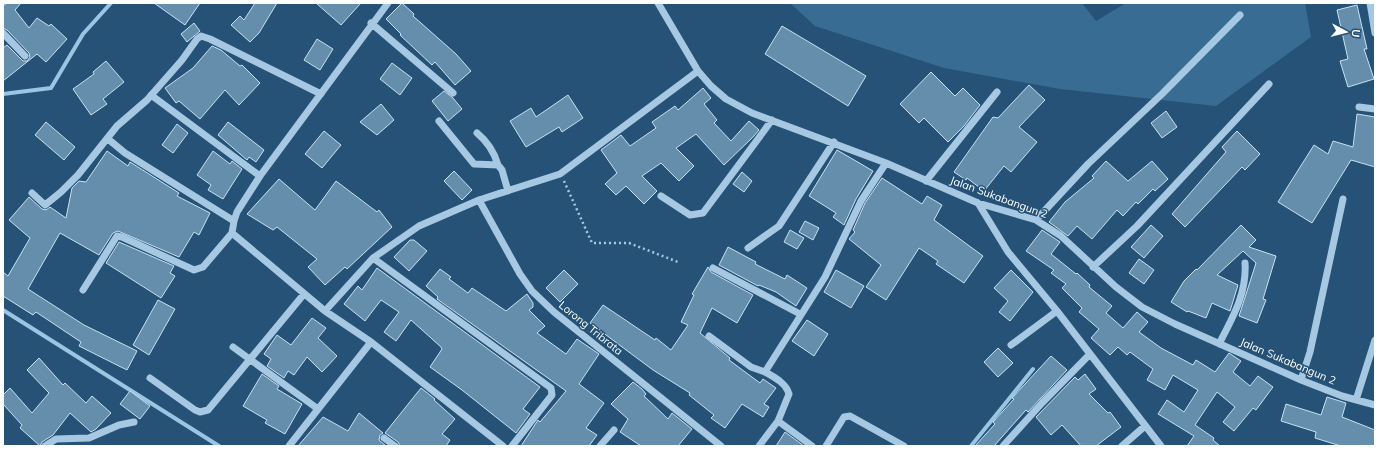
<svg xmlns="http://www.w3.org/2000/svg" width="1378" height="449" viewBox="0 0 1378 449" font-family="Mulish,sans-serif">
  <rect width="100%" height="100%" fill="#255276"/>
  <path fill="#386c93" d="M790,3H1082L1096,21L1126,3H1305L1311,37L1216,106L1060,89L944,68L815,26Z"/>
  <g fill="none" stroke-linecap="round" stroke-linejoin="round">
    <path stroke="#9ac5e3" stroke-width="4" d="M3,94L51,88L83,34L111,3
      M3,310L219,446
      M971,446L1033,369"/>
  </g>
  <path fill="#658ead" stroke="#c8e0f2" d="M7,3H21L15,10L29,28L37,18L49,26L51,24L67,39L46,62L37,54L3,81V48L7,45L23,61H27L30,57L29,53L7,30L3,28V6Z
    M154,3H200L185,25Z
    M255,3H277L259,33L250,42L231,25L240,16L244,20Z
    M316,3H361L341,25Z
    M402,3L414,14L413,16L456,54L471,71L455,85L435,62L432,65L400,35L401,34L386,19Z
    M1357,5L1367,49H1364L1374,79L1348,87L1340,61L1348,59L1337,10Z
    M194,23L200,31L187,42L181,34Z
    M782,26L866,76L848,106L765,54Z
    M317,39L333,49L320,70L304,60Z
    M212,46L221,50L240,66L242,65L260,83L239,105L225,90L200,119L179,101L176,103L165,88L193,68Z
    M106,61L124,82L103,99L107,104L91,115L73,89L94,74L93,72Z
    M392,63L412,78L400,95L380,79Z
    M931,72L955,96L963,88L980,105L964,126L948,142L924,118L919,123L900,104Z
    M1029,85L1045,100L1019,127L1037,142L1011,172L1004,166L984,191L967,178L966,180L954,172L993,117L998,118Z
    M703,88L711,98L704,104L717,120L714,123L731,141L749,121L759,130L753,137L724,165L696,134L676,148L694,166L679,181L661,163L642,176L657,191L644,204L626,186L616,195L605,184L617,173L601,150L621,135L630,146L656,128L652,122L675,106L678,110Z
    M444,91L453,98L462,109L448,121L432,101Z
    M568,95L583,118L562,132L559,127L526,147L510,121L531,108L536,117Z
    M381,104L394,120L377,135L360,122Z
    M1166,111L1177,127L1162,138L1151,123Z
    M1357,114L1375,117V167L1351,160L1312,223L1278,202L1314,145L1328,154L1333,141L1353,147Z
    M46,122L75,147L64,160L35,135Z
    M228,122L264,150L256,162L249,157L247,160L218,135Z
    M177,124L188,133L173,153L162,145Z
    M324,131L341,145L322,168L305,154Z
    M1237,131L1260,154L1245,170L1242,167L1185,227L1172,214L1226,152L1222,147Z
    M837,150L873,171L856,199L844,225L833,217L836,213L809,196Z
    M107,151L128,166L130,162L179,193L177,196L210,213L199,235L194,232L179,257L118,231L113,233L99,255L60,233L28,289L84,325L137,351L127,370L79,346L81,342L36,312L33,315L3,296V272L8,276L30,238L9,220L29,197L42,209L46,210L50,207L66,218L72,188L79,181L86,182Z
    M213,151L230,164L232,161L242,169L223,199L208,190L211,185L197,175Z
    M1106,161L1128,181L1152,161L1168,179L1155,191L1153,189L1138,204L1136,202L1123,216L1117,210L1092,239L1077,226L1068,236L1049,222L1065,202L1094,178L1092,176Z
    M454,171L472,190L462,200L444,181Z
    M742,172L752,181L744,192L733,184Z
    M882,178L922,204L927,196L942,205L934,220L983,256L964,283L936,264L938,261L919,248L886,300L866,287L881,265L849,239L855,232L853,230L865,203Z
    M279,179L315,210L336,181L377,212L379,210L392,227L347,269L345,267L325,285L308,267L317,259L277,227L273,230L247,214Z
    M805,221L819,228L813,240L799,232Z
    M1151,225L1163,236L1144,258L1131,247Z
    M1241,225L1256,240L1249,247L1276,256L1263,299L1266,300L1257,323L1239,316L1256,263L1243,251L1217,275L1238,285L1230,311L1212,303L1206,318L1188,311L1187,312L1171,302L1184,281L1196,269L1197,270Z
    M790,230L804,238L797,249L784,242Z
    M1042,230L1060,242L1051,254L1076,274L1077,273L1090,285L1089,287L1112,306L1106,313L1123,328L1137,312L1148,322L1139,332L1161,348L1193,365L1196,360L1215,372L1229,353L1241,361L1233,372L1250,386L1258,376L1273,387L1256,410L1253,408L1234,431L1223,422L1235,407L1217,392L1195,425L1214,438L1213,440L1220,446H1187L1194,436L1158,414L1167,400L1184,412L1198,390L1173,375L1165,390L1147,380L1153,369L1130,352L1127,355L1118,347L1110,355L1091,338L1099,329L1079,312L1082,308L1062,288L1066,284L1051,273L1054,270L1026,251Z
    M410,240H414L427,251L409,271L394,257Z
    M119,242L174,266L170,273L175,276L161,298L106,263Z
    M728,247L756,262L755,264L785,279L787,275L807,288L796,306L776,292L759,285L758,286L719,265Z
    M1139,259L1154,270L1144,284L1129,273Z
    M708,267L711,272L753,295L737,323L712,308L700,333L730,358L729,360L760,383L763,379L776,388L764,404L769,407L763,417L742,404L725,428L711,418L714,415L689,395L690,393L653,370L590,323L603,305L655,340L656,338L671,350L688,325L681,322L694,295L692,294Z
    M377,268L540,387L523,409L530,414L516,433L462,390L430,367L442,349L441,347L411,320L396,341L384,332L399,312L381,300L365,321L344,304L358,286L362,290Z
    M440,269L451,277L449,279L468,293L472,288L506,311L527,294L533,303V307L529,310L545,326L537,333L566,354L577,339L599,354L579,384L604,403L586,428L597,435L589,446H521L538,420L540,422L566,391L437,299L438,297L426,286Z
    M564,270L578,284L560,302L546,288Z
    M836,270L864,286L851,308L824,292Z
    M1011,270L1033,292L1010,321L999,312L1008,301L994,288Z
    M158,300L175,309L149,355L133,345Z
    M312,318L326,328L318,338L337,356L322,372L307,357L294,375L288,371L284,378L267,366L271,359L264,354L277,335L291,345Z
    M807,320L828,334L814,356L792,341Z
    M998,348L1013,363L998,377L984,362Z
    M1051,356L1067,370L1028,412L1026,410L994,446H975L995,424L993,422L1014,399L1012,398Z
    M39,358L63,385L65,383L86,403L92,396L111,413L96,429L91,432L70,413L53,435L42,442L40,446L20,428L22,425L3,404V395L10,388L32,413L49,393L27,370Z
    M262,374L279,386L277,389L302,404L285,434L265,423L267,420L243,406Z
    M1085,374L1096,389L1089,394L1108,413L1110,412L1121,427L1096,446H1081L1062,425L1051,435L1036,417L1075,377L1078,380Z
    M633,382L642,389L646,394L644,396L668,419L672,413L692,429L678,446H641L620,432L628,419L611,404Z
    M421,388L435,399L434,400L455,419L442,434L450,440L446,446H400L398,442L385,433Z
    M130,391L150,406L140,419L120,404Z
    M1327,397L1346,403L1342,417L1375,430V446H1341L1315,438L1316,432L1281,421L1286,404L1321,415Z
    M359,413L383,433L380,435L379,440L386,446H298L323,417L348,431Z
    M785,432L804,446H776Z"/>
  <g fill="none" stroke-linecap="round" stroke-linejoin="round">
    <path stroke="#a6c8e2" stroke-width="2.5" stroke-dasharray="2 3" stroke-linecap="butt" d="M564,181L592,243H629L678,262"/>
    <path stroke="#a6c8e2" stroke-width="7" d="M388,3L260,176L237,212L234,221L232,233L325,311L371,342L503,446
      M658,3L698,71L711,86L726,99L752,113L886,163L978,203L1036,220L1061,236L1116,287L1142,307L1175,324L1301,380L1342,396L1375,405
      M1370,3L1375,33
      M371,23L453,93
      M3,33L25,56
      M151,95L260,176
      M1359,107L1375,109
      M439,121L474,164L498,165L502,170L508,191
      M477,133C488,142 494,151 498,165
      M108,139L125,153L234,221
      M926,181L997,92
      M32,193L45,205L61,192L78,175L117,126L147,100L182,60L197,39L201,36L210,39L321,94
      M661,196L690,215L703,213L772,120
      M479,200L520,274L532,291L554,312L721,446
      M978,203L1008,252L1057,311L1161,446
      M1036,220L1088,164L1162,94L1240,15
      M748,248L779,226L834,142
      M373,258L551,388L552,395L512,446
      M1093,267L1137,226L1269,84
      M713,268L800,314
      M83,290L117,236L122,237L194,270L203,267L232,233
      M325,311L373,258L419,226L479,200L560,174L698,71
      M709,336L751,367L765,372
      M1219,344C1233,317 1247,293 1245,263
      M1011,345L1057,311
      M233,347L318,409
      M150,378L195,410L200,412L208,410L304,294
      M1301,380L1310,352L1343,199
      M1356,400L1375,340
      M778,421L812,446
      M384,438L395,446
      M45,446L56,439L89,438L119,425L134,422
      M289,446L371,342
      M600,446L614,430
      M759,446L778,421L789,394C786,383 774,377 765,372L825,277L861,201L886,163
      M826,446L844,417L850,416L904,446
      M1003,446L1042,403L1090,354
      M1122,446L1145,426"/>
  </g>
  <g text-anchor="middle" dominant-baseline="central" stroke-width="3" stroke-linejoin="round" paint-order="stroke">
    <g font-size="11" fill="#fff" stroke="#255276">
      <text transform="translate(999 197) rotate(20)">Jalan Sukabangun 2</text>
      <text transform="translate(591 328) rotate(39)">Lorong Tribrata</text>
      <text transform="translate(1288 361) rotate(23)">Jalan Sukabangun 2</text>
    </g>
  </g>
  <rect width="1378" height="449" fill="none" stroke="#ffffff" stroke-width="8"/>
  <g transform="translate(1346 32) rotate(97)" stroke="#255276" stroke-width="3" paint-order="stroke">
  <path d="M0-3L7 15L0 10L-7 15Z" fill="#ffffff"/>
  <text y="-6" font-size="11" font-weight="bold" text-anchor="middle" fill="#ffffff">U</text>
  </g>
</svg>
